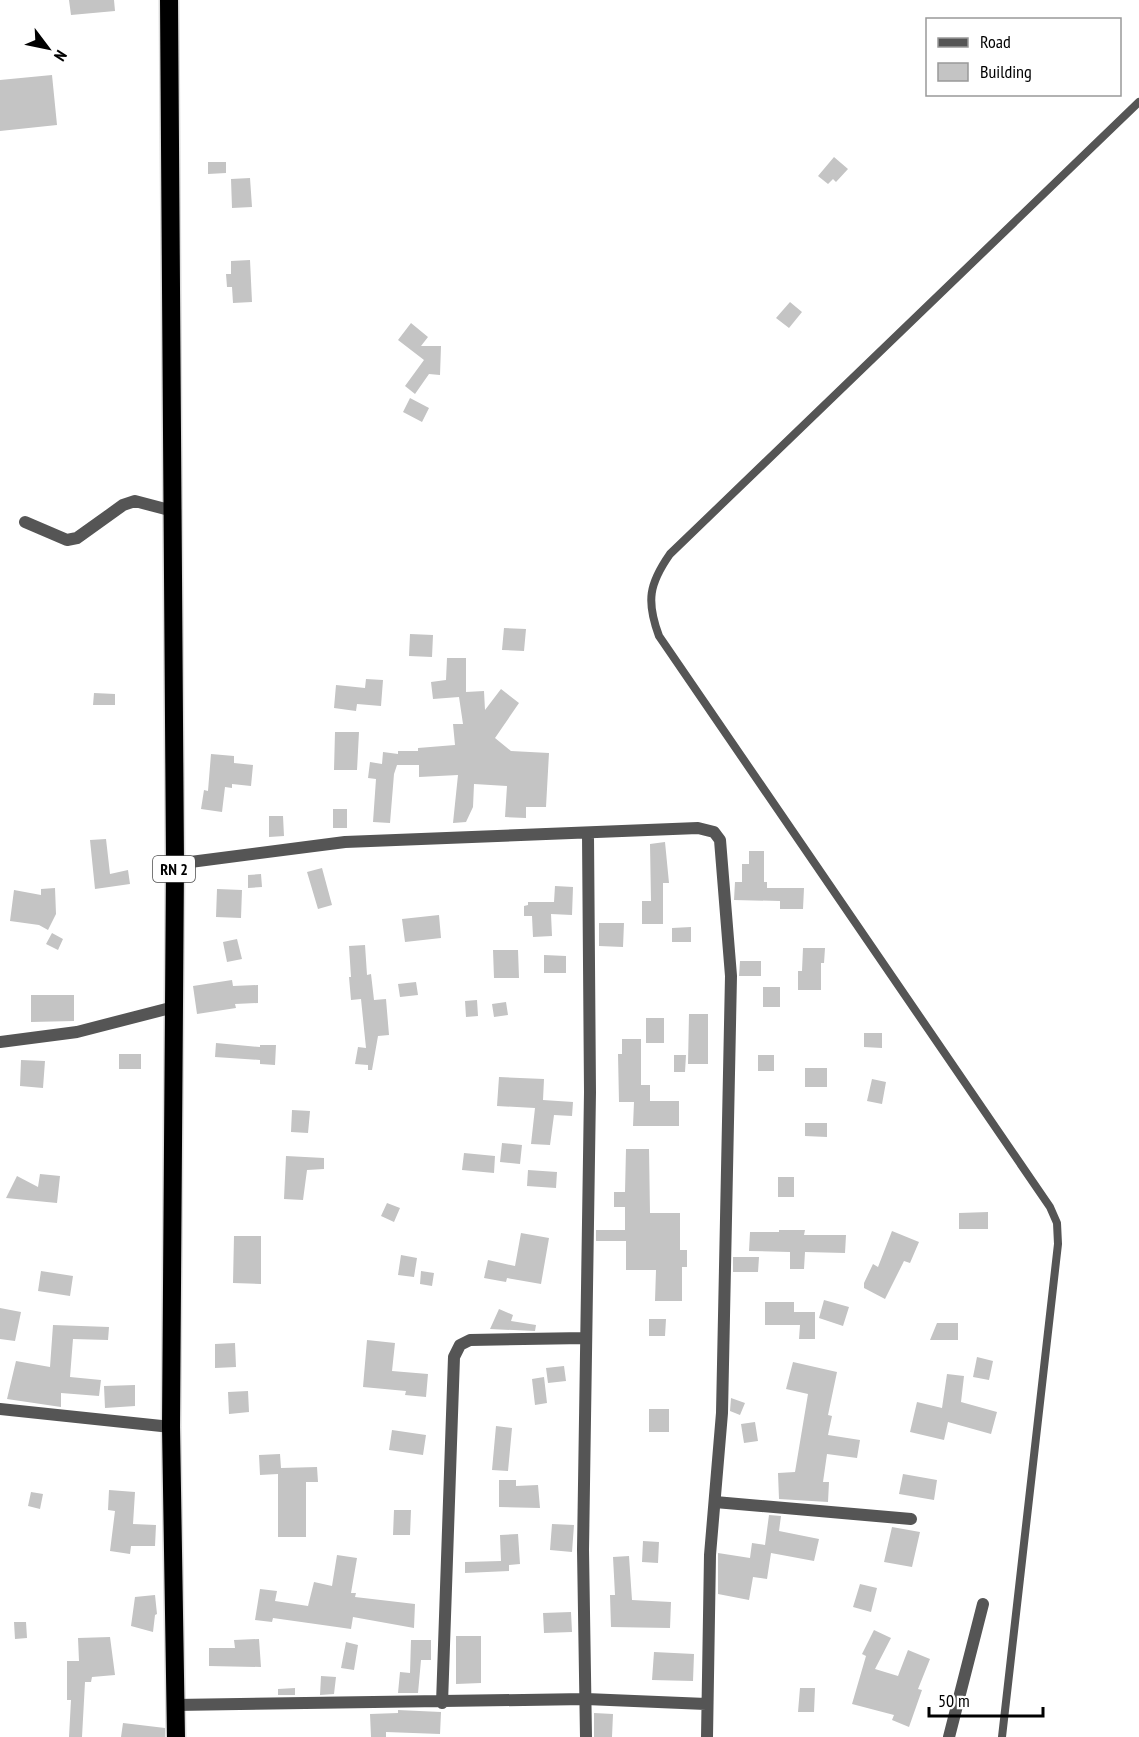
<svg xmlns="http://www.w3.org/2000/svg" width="1139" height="1737" viewBox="0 0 1139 1737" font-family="'PT Sans Narrow',sans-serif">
  <rect width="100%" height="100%" fill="#fff"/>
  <path fill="#c4c4c4" d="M69,0H114L115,11L71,15Z
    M52,75L57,125L0,131V80Z
    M834,157L848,169L836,182L833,179L828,184L818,176Z
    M208,162H226V173L208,174Z
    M250,178L252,207L232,208L231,179Z
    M250,260L252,302L233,303L232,287H227L226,274H231V261Z
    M790,302L802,312L789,328L776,318Z
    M411,323L428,337L421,346H441L440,375L429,374L415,394L405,386L424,360L398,340Z
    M410,398L429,408L422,422L403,412Z
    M504,628L526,629L524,651L502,650Z
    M410,634L433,635L432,657L409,656Z
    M447,658H466V692L484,691L485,710L501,689L519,703L495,738L511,751L549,753L546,807H526V818L505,817L507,786L474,784L473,807L466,822L453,823L458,775L419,777V765H397L394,774L390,823L373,822L376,779L368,778L370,762L382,764L383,752L398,754V751H418V748L455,745L453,724H463L459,697L433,699L431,682L446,680Z
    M366,679L383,680L381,706L357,704L356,711L334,708L336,685L365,688Z
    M94,693L115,694V705H93Z
    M335,732H359L357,770H334Z
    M211,754L234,756V763L253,765L251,786L232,784V788L225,787L222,812L201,809L204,790L208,791Z
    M333,809H347V828H333Z
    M269,816H283L284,836L269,837Z
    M106,839L110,874L128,870L130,884L95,889L90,840Z
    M665,842L669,883H663V924H642V901H651L650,844Z
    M749,851H764V882H767V888H804L803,909H780V901L734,900L735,882H742V864H749Z
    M322,868L332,905L318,909L307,872Z
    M261,874L262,887L248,888V875Z
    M555,886L573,887L572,915L551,914L552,936L533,937L532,916H524V906L528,905V902H554Z
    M55,888L56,914L48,930L39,925L10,921L14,890L41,895V889Z
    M217,889L242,890L241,918L216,917Z
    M439,915L441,938L405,942L402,919Z
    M599,923H624L623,947L599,946Z
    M691,927V942H672V928Z
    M52,933L63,939L58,950L46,944Z
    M237,939L242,959L227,962L223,942Z
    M365,945L367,975L371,974L374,1000L386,999L389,1035L378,1036L372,1070H368V1065L355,1064L358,1047L366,1048L361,999L351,1000L349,977H351L349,946Z
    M803,948H825L824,963H821V990H798V971H802Z
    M493,950H518L519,978H494Z
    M544,955L566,956V973H544Z
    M740,961H761V976H739Z
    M232,980L233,986L258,985V1003L235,1004L236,1008L197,1014L193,986Z
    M416,982L418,995L400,997L398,984Z
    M763,987H780V1007H763Z
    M31,995H74V1021L31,1022Z
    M477,1000L478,1016L466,1017L465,1001Z
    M506,1002L508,1015L494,1017L492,1004Z
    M689,1014H708V1064H688Z
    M646,1018H664V1043H646Z
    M864,1033H882V1048L864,1047Z
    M622,1039H641V1085H650V1101H679V1126H633L634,1102H619L618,1054H622Z
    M216,1043L260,1047V1045H276L275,1065L260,1064V1060L215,1057Z
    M119,1054H141V1069H119Z
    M674,1055H686L685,1072H674Z
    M758,1055H774V1071H758Z
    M21,1060L45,1061L43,1088L20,1086Z
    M805,1068H827V1087H805Z
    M499,1077L544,1079L543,1100L573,1102L572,1116L554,1115L550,1145L531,1144L535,1108L497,1106Z
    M872,1079L886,1082L882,1104L867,1101Z
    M292,1110L310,1111L308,1133L291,1132Z
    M805,1123H827V1137L805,1136Z
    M502,1143L522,1145L520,1164L500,1162Z
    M626,1149H649L650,1213H680V1250H687V1267H682V1301H655L656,1270H626V1241H596V1230H625V1207H614V1192H625Z
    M464,1153L495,1156L494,1173L462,1170Z
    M286,1156L324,1158V1169L307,1170L303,1200L284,1199Z
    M528,1170L557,1172L556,1188L527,1186Z
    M40,1174L60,1176L57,1203L6,1198L17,1176L38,1187Z
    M778,1177H794V1197H778Z
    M387,1203L400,1208L394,1222L381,1216Z
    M988,1212V1229H959V1213Z
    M779,1230H805L804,1235H846L845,1253L805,1252L804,1269H790V1252L749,1251L750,1232H779Z
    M892,1231L919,1242L910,1263L904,1261L885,1299L864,1288V1283L873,1264L878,1267Z
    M521,1233L549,1238L541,1284L507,1278L506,1282L484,1278L488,1260L515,1266Z
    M234,1236H261V1284L233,1283Z
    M401,1255L417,1258L414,1277L398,1275Z
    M733,1257H759L758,1272H733Z
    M41,1271L73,1276L70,1296L38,1291Z
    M421,1271L434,1273L432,1286L420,1284Z
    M824,1300L849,1307L843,1326L819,1318Z
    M765,1302H794V1312H815V1339H799L800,1325H765Z
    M0,1308L21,1312L15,1341L0,1339Z
    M499,1309L513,1315L511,1321L536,1325L535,1331L490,1329Z
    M649,1319H666L665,1336H649Z
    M937,1323H958V1340H930Z
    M53,1325L109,1327L108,1340L73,1339L70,1377L101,1380L99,1396L61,1393V1407L7,1399L16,1361L50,1367Z
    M367,1340L395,1343L392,1371L428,1374L426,1397L405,1395L406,1391L363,1387Z
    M235,1343L236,1367L215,1368V1344Z
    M977,1357L993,1361L989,1380L973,1377Z
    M793,1362L837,1372L828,1415L832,1416L828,1435L860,1440L857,1458L827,1454L823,1482H829L828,1502L779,1499L778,1473L795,1472L808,1394L786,1389Z
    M564,1366L566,1381L548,1383L546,1368Z
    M947,1374L964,1376L961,1402L997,1412L991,1434L948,1422L944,1440L910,1432L917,1402L942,1408Z
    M544,1377L547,1403L535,1405L532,1379Z
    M135,1385V1406L105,1408L104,1386Z
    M248,1391L249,1412L229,1414L228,1392Z
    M731,1398L745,1403L740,1415L730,1411Z
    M649,1409H669V1432H649Z
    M755,1422L758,1441L744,1443L741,1424Z
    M496,1426L512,1428L508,1471L492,1470Z
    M392,1430L426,1435L423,1455L389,1450Z
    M280,1454L281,1468L317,1467L318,1482H306V1537H278V1474L260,1475L259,1455Z
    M903,1474L937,1480L934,1500L899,1494Z
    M499,1480H516V1486L538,1485L540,1508L499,1507Z
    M109,1490L135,1492L133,1524L156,1525L155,1546H131L130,1554L110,1551L115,1511L108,1510Z
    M31,1492L43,1494L40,1509L28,1506Z
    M394,1510H411L410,1535H393Z
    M769,1515L781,1516L779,1531L819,1539L814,1561L771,1553L767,1579L753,1577L749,1600L718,1594V1553L750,1558L752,1543L765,1545Z
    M552,1524L574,1525L572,1552L550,1550Z
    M892,1527L920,1532L912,1567L884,1562Z
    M518,1534L520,1564L509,1565V1571L465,1573V1562L501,1561L500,1535Z
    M643,1541L659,1542L658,1563L642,1562Z
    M337,1555L357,1558L351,1593H356L355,1597L415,1604L414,1628L353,1617L351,1629L273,1618L272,1622L255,1620L260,1589L277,1591L275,1601L308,1606L314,1582L332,1586Z
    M629,1556L632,1600L671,1602L670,1628L611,1627L610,1595H615L613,1557Z
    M860,1584L877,1588L871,1612L853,1607Z
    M155,1595L157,1614L155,1615L153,1632L131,1626L135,1597Z
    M571,1612L572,1632L544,1633L543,1613Z
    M14,1622H26L27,1638L15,1639Z
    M874,1630L891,1638L875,1669L898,1676L908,1650L930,1659L918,1689L922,1690L909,1727L892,1720L894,1715L852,1704L866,1656L862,1654Z
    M456,1636H481V1683L456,1684Z
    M110,1637L115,1675L92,1677L91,1682H85L82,1737H69L71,1700H67V1661H79L78,1638Z
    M259,1639L261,1667L209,1666V1648H235L234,1640Z
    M411,1640H431V1660H421L418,1693H398L400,1672L410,1673Z
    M346,1642L358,1645L354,1670L341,1668Z
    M654,1652L694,1654L693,1681L652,1680Z
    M321,1676L336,1677L334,1694L320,1695Z
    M295,1688V1695H278V1689Z
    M800,1688H815L814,1712H798Z
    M398,1710L441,1712L440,1734L386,1732V1737H371L370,1714L398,1713Z
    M594,1713L613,1714L612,1737H594Z
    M123,1723L165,1728V1737H121Z"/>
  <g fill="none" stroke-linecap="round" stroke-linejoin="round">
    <defs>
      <path id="highway" d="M169,0L175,864L171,1427L176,1737"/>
    </defs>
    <use href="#highway" stroke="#dbdbdb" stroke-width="21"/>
    <path stroke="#555" stroke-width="8" d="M1002,1737L1058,1244L1057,1223L1050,1207L659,636C646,601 649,584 670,554L1139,102"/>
    <path stroke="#555" stroke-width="12" d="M25,522L67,540L77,538L123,505L135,501L173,511
      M175,864L345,842L698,828L714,832L720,840L731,976L722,1413L710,1555L707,1737
      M0,1042L77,1032L174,1007
      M0,1409L171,1427
      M715,1502L911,1519
      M442,1703L454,1357L460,1345L470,1340L585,1338
      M175,1705L586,1699L706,1704
      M586,1737L583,1550L590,1092L588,835
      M949,1737L983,1604"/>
    <use href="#highway" stroke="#000" stroke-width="18"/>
  </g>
  <g text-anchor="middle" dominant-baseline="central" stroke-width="4.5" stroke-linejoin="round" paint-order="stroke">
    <rect fill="#fff" stroke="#4c4c4c" stroke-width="1.5" x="153" y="856" width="42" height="26" rx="4.5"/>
    <g font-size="16" font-weight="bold" fill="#000">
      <text x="174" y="869">RN 2</text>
    </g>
  </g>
  <rect x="926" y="18" width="195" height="78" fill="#ffffff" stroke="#999999" stroke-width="1.5"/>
  <rect x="938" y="38" width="30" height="9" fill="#555555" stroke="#999999" stroke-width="1.5"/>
  <text x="980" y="48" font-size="18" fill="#000000">Road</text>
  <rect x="938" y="63" width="30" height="18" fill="#c4c4c4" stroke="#999999" stroke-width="1.5"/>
  <text x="980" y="78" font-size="18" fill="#000000">Building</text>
  <g transform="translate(48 48) rotate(122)" stroke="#ffffff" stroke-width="4.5" paint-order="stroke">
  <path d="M0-4.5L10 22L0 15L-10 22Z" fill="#000000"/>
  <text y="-9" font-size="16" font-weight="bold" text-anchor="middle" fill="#000000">N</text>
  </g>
  <path d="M929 1707v9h114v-9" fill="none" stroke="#000000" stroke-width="3"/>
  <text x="938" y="1707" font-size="18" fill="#000000" stroke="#ffffff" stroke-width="4.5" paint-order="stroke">50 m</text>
</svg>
